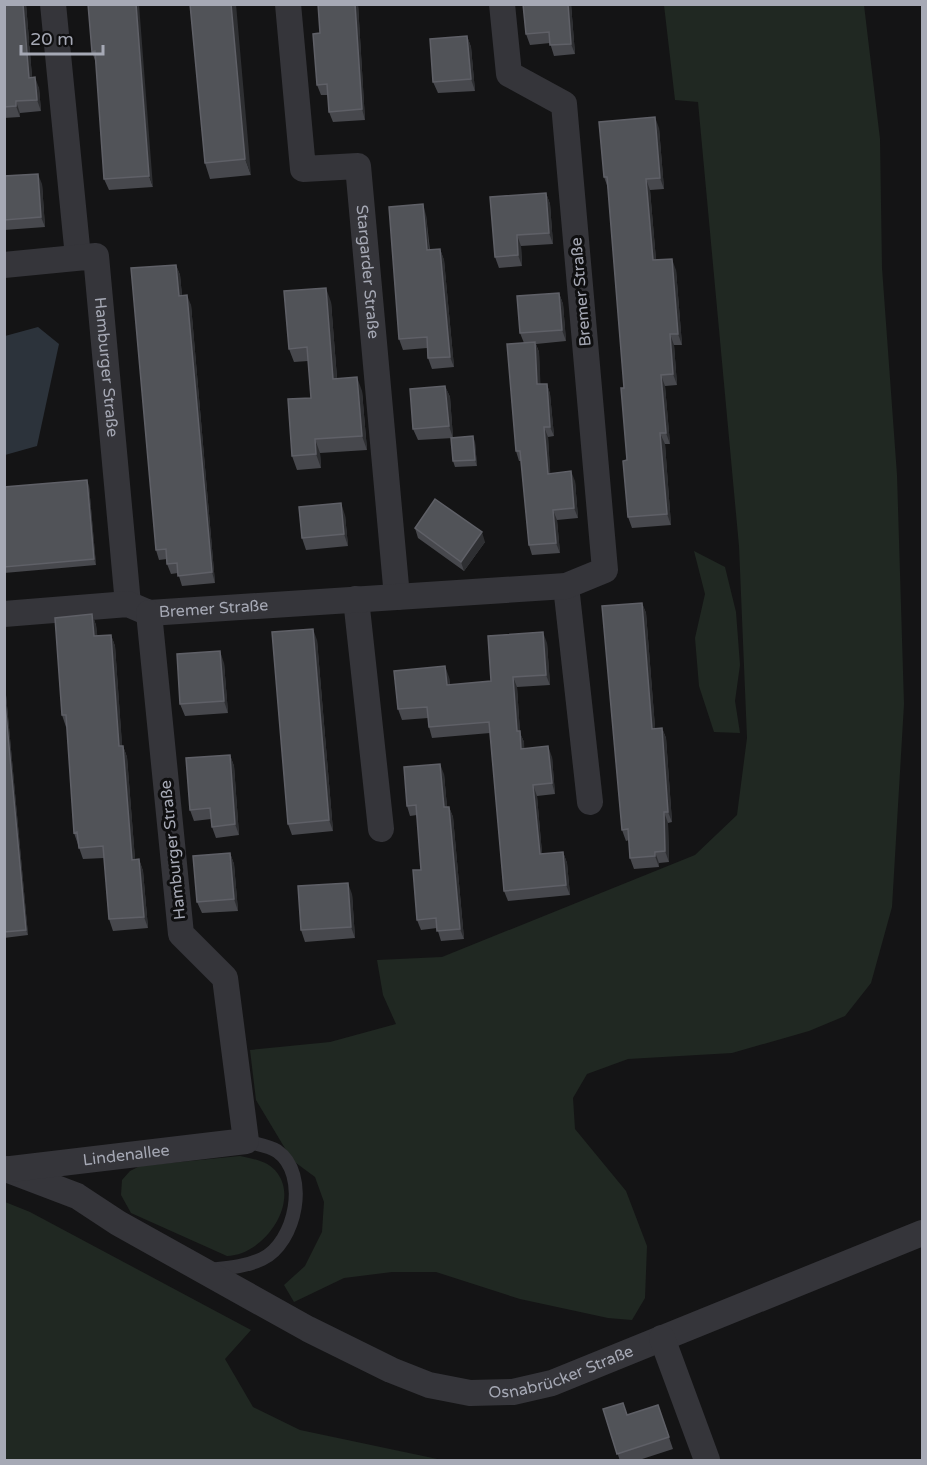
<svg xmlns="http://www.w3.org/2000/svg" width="927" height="1465" viewBox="0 0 927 1465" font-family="'Varela Round',sans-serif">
  <rect width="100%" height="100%" fill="#141415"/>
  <path fill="#202822" d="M664,5H864L880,139L882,268L897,475L904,704L892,907L871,983L845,1016L809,1031L732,1053L628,1059L587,1074L573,1098L575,1129L626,1191L647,1246L645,1298L632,1320L608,1318L520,1299L436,1272H392L344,1278L294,1302L284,1285L305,1266L322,1232L324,1202L315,1177L292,1160L256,1100L250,1050L330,1042L396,1024L383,995L377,960L442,957L695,855L737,815L747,738L739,546L698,102L675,100Z
    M694,551L725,567L736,612L740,665L735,701L740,733L714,732L699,686L695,638L705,594Z
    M240,1156C254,1159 269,1161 278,1174C299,1204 264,1255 227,1256L131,1213L121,1195L122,1180L130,1171L140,1166Z
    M5,1202L30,1212L251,1330L225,1359L253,1407L300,1430L442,1460H5Z"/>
  <path fill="#2c333b" d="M38,327L59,344L37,446L5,455V336Z"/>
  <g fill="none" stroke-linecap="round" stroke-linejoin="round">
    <path stroke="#35353a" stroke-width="14" d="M208,1270C226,1268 245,1267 262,1259C296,1243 310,1174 277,1151C269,1146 255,1144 246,1141"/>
    <g stroke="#35353a" stroke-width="26">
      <path d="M53,4L78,257"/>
      <path id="s1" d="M288,4L303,169L358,166L397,597"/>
      <path id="s2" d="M4,265L96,256L128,604"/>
      <path d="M566,586L590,802"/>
      <path d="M356,599L381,829"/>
      <path id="s3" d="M4,614L128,604L149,613L566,586L605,570L564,104L509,74L502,4"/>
      <path id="s4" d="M6,1169L77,1196L118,1223L308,1329L391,1370L429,1385L470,1393L513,1392L552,1383L922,1233"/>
      <path id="s5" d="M11,1169L246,1141L225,978L181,934L149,613"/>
      <path d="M662,1338L707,1460"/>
    </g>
  </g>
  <path fill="#47484d" d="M4,4H26L32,77L39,88L41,111L20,113V117L4,118Z
    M88,4L153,187L109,190L104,179L96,63L92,52Z
    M190,4L251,175L210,179L205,163Z
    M318,4H358L365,120L333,122L329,112L328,95H321L317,85L320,33Z
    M523,4H571L575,54L554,56L550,43L530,45L526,34Z
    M467,36L471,47L475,91L438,93L433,82Z
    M659,128L664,189L650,190L656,260L676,270L682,345H674L677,385L665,386L670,444H665L671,525L632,528L628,517L627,460L624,388L608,188L604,177Z
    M4,176L42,184L45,227L4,230Z
    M546,193L550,204L553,244L521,246L522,266L499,268L495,257Z
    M426,215L430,250L440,249L444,260L454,367L432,369L428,358L427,348L403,350L399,339Z
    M176,265L180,275L182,296L191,305L215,583L182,586L178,573L171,574L167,564V559L159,560L156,550Z
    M559,293L563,304L566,341L536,344L539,352L540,384H547L550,394L554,436L548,437L550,473L575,481L578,518L557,520L560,553L532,555L529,545L521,461H519L516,451L524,343L520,333Z
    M331,302L337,378L362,391L367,450L320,453L321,468L297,470L292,456L311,398L308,361L294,362L289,349Z
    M445,386L450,397L453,438L418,440L413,429Z
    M475,442L477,466L455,467L453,461Z
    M89,486L96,565L4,573V487Z
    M345,515L348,546L306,550L302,538Z
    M415,528L485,542L464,571L418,538Z
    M642,603L646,613L655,728H662L666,738L672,822L668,823L669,862L659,863V867L634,869L630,858L629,840L626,841L622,830Z
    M92,614L96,625L97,636L111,635L115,646L122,746H123L127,757L135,860L139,859L143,871L148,928L113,931L109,919L104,858L83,859L74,833L67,727H66L62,715Z
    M317,640L333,831L292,835L288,824Z
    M547,643L550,685L517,687L520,733L524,742V749L552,757L555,794L537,796L542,854L563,852L567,863L570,895L508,901L504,891L490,733L432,738L429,727L428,718L402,720L398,709L449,677L450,685L491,681Z
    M224,663L228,713L185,716L180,704Z
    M4,673L28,935L4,938Z
    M230,755L234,766L239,835L216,838L212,827L211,819L194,821L190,810Z
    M444,774L447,807H449L453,817L464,939L441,941L437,928L421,930L417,920L421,870L417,815L410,816L407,806Z
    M230,853L234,864L238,911L202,913L197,902Z
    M352,894L355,938L305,942L301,930Z
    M658,1405L673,1449L636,1461H620L603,1409L627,1415Z"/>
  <path fill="#2e2f32" d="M23,4H26L33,89L29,78Z
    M136,4H139L153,187L149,176Z
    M231,4H236L251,175L245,159Z
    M355,4H358L365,120L362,109Z
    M568,4H571L575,54L571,44Z
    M467,36L471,47L475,91L471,79Z
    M35,77L39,88L41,111L37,100Z
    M16,101L20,113V117L16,106Z
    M655,117L659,128L664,189L660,178Z
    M38,174L42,184L45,227L41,217Z
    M646,179L650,190L657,272L653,260Z
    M546,193L550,204L553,244L549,233Z
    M423,204L426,215L430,261L427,250Z
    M517,235L521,246L522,266L518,255Z
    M440,249L444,260L454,367L450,357Z
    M672,259L676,270L682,345L678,334Z
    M176,265L180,275L183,306L179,296Z
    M326,288L331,302L338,392L333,379Z
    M559,293L563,304L566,341L562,330Z
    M187,295L191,305L215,583L212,572Z
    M670,334L674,345L677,385L673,374Z
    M535,342L539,352L541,394L537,384Z
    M661,375L665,386L670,444L666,433Z
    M357,377L362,391L367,450L362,436Z
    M547,384L550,394L554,436L550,427Z
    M445,386L450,397L453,438L449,426Z
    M544,427L548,437L551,483L548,474Z
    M660,433L665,444L671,525L667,514Z
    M473,436L475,442L477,466L475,460Z
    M315,439L320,453L321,468L316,454Z
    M571,471L575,481L578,518L574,508Z
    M87,480L89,486L96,565L94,559Z
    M341,503L345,515L348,546L344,534Z
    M553,510L557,520L560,553L556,543Z
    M482,532L485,542L464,571L461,562Z
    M642,603L646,613L656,739L652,729Z
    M92,614L96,625L99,648L94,636Z
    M313,629L317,640L333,831L329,820Z
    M543,632L547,643L550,685L546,675Z
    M111,635L115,646L123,757L119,746Z
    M220,651L224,663L228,713L224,701Z
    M445,666L449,677L451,695L447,685Z
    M4,673L28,935L26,930L4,692Z
    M513,677L517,687L520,733L524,742L525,759L521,749L517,731Z
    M662,728L666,738L672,822L668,812Z
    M123,746L127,757L136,871L132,860Z
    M548,746L552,757L555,794L552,783Z
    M230,755L234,766L239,835L235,824Z
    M440,764L444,774L448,818L444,807Z
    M533,785L537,796L543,864L540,854Z
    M449,807L453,817L464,939L460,929Z
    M664,812L668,823L669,862L665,851Z
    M563,852L567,863L570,895L566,885Z
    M655,852L659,863V867L655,856Z
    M230,853L234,864L238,911L234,899Z
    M139,859L143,871L148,928L144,917Z
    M348,883L352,894L355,938L351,927Z"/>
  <path fill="#515358" stroke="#5f6067" stroke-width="1.5" d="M4,4H23L29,78L35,77L37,100L16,101V106L4,107Z
    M88,4H136L149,176L104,179L95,51L92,52Z
    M190,4H231L245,159L205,163Z
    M318,4H355L362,109L329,112L327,84L317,85L313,34L320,33Z
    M523,4H568L571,44L550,45L549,32L526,34Z
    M467,36L471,79L433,82L430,39Z
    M655,117L660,178L646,179L653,260L672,259L678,334H670L673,374L661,375L666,433H660L667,514L628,517L623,461L627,460L621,388H624L607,177H604L599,122Z
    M38,174L41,217L4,220V176Z
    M546,193L549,233L517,235L518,255L495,257L490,197Z
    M423,204L427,250L440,249L450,357L428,358L427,337L399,339L389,207Z
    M176,265L179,296L187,295L212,572L178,576L177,563L167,564L166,549L156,550L131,268Z
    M326,288L333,379L357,377L362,436L315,439L316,454L292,456L288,399L311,398L307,347L289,349L284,291Z
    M559,293L562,330L520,333L517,296Z
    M535,342L537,384H547L550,427H544L548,474L571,471L574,508L553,510L556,543L529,545L520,451H516L507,344Z
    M445,386L449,426L413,429L410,389Z
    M473,436L475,460L453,461L451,438Z
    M87,480L94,559L4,567V487Z
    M435,499L482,532L461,562L415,528Z
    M341,503L344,534L302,538L299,507Z
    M642,603L652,729L662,728L668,812H664L665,851L655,852V856L630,858L628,829L622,830L602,606Z
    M92,614L94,636L111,635L119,746H123L132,860L139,859L144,917L109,919L103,846L79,848L77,832L74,833L66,715H62L55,618Z
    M313,629L329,820L288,824L272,632Z
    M543,632L546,675L513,677L517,731H520L521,749L548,746L552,783L533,785L540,854L563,852L566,885L504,891L489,722L429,727L427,707L398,709L394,671L445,666L447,685L491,681L488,636Z
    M220,651L224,701L180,704L177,654Z
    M4,692L26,930L4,932Z
    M230,755L235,824L212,827L210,808L190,810L186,758Z
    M440,764L444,807H449L460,929L437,931L436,918L417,920L413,870H421L416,805L407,806L404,767Z
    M230,853L234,899L197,902L193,856Z
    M348,883L351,927L301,930L298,886Z
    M623,1403L627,1415L658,1405L669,1437L617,1454L603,1409Z"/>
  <g text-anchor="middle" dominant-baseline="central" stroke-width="6" stroke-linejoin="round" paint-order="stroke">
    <g font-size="16" fill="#a6a9b5" stroke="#0f0f10">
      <text stroke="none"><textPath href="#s1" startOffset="327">Stargarder Straße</textPath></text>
      <text transform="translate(581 292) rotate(-95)">Bremer Straße</text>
      <text stroke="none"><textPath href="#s2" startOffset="204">Hamburger Straße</textPath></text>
      <text stroke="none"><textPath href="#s3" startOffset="212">Bremer Straße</textPath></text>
      <text transform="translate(173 850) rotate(-96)">Hamburger Straße</text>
      <text stroke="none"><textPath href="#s5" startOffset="116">Lindenallee</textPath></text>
      <text stroke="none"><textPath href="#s4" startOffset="612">Osnabrücker Straße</textPath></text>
    </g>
  </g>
  <rect width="927" height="1465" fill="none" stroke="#a6a9b5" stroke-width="12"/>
  <path d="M21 45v9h82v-9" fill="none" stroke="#a6a9b5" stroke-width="3"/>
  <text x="30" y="45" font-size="18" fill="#a6a9b5" stroke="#0f0f10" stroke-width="4.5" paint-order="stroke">20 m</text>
</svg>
